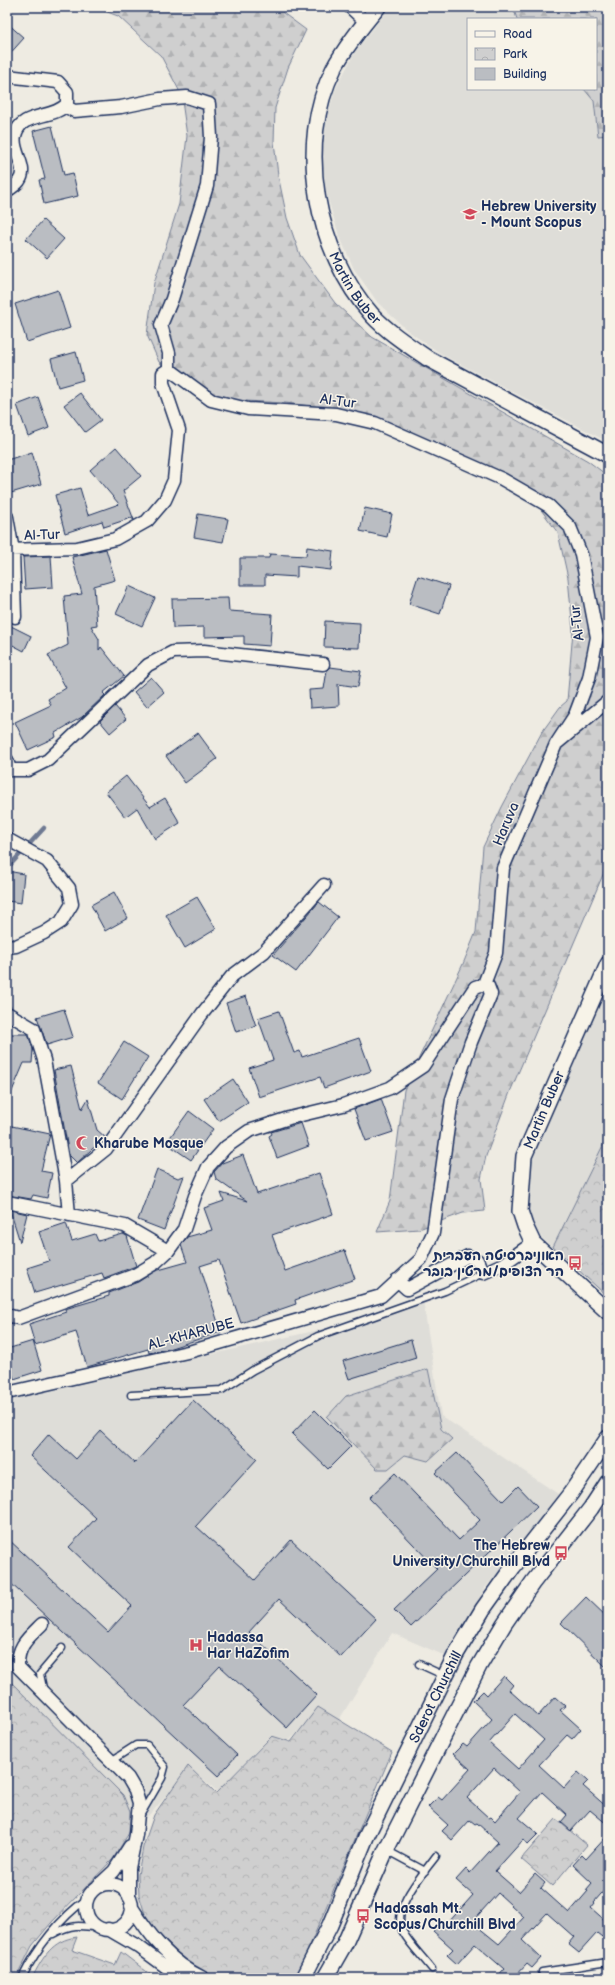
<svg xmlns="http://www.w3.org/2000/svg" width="615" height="1985" viewBox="0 0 615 1985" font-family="'Balsamiq Sans','Playpen Sans Hebrew',sans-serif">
  <defs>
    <pattern id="forest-firs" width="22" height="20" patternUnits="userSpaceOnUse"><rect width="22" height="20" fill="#cfcfcf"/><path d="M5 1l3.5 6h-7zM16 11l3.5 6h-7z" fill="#b1b2b4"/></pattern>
    <pattern id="park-crowns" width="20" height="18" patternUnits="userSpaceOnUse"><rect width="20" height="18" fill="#cfcfcf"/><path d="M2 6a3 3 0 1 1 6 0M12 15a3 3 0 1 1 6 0" fill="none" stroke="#b1b2b4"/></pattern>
  </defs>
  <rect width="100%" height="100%" fill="#eeebe2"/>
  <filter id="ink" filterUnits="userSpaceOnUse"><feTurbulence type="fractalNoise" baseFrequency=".025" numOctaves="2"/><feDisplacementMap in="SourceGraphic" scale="8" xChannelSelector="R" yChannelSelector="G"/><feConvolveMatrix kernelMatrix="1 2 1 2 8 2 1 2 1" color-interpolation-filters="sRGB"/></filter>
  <g filter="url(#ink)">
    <path fill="#deddd8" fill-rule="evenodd" d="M390,7H608V442L443,355L408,331L378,303L354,269L339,235L326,193L322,160L326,119L336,88L355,52ZM468,19H596V89H468Z
      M608,943V1298L541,1237L528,1214L531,1161Z
      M423,1300L441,1416L561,1496L485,1588L448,1657L392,1633L339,1720L316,1713L290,1740L269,1738L218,1792L190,1768L153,1811L129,1833L113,1859L51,1923L32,1946L16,1978H7V1401L327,1328Z"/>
    <path fill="url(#forest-firs)" stroke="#757f96" d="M94,7H275L306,30L288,68L275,108L274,142L278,175L287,218L300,255L335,303L372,337L588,461L608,476V863L510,1092L486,1156L481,1179L485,1211L463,1213L419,1229L377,1232L390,1201L404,1090L463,964L476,932L483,847L502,807L542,732L560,707L567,701L573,631L568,578L558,533L539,507L492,477L335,409L286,403L225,400L185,384L159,362L147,335L154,283L179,204L187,136L181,94L161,56L118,16Z
      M513,7H608V135L598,136L594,101L584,89H596V19H517Z
      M428,1369L441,1429L452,1439L428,1461L405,1455L388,1469H377L327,1417L346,1396Z"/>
    <path fill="url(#park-crowns)" stroke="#757f96" d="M608,1135V1297L553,1247Z
      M7,1678L123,1795L130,1812L129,1833L113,1859L51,1923L32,1946L16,1978H7V1753L11,1749L7,1745Z
      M318,1707L392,1752L296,1978H215L182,1962L167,1949L145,1914L139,1895L138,1875L143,1847L154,1815L188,1766L216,1793L272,1736L291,1742Z
      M556,1819L587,1845L552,1886L521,1859Z
      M77,1937L72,1950L115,1965L121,1952L155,1978H32C43,1957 52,1940 77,1937Z"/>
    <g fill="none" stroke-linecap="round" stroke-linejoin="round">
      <path stroke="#6e7992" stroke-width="4.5" d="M7,865L11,864L44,828"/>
    </g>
    <path fill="#babdc2" stroke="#1b2f5e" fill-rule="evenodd" d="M7,23L24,38L7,57Z
      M52,126L64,175L73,173L78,196L44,204L39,180L45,179L33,131Z
      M43,220L64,239L47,258L26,239Z
      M58,290L70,328L27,342L15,304Z
      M76,352L83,380L58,387L51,359Z
      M80,393L101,420L85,432L64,405Z
      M38,397L49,428L28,436L17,405Z
      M116,447L141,476L123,491L134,520L131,518L104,527L102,521L65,533L55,495L80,488L88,515L119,504L90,470Z
      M32,452L41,484L11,493L7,481V460Z
      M365,508L392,514L387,537L360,531Z
      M198,514L228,519L223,542L194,537Z
      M307,547L333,551L331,570L297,566V577L265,575V585H240V558H269L270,554L306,556Z
      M106,549L115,580L94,586L97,625L91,626L99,639V650L101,647L124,676L103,693L105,695L82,717L55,733L56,737L28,750L15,722L51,705L48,699L66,688L48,655L68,645L64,596L82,594L72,557Z
      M51,556L53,587L25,589L23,557Z
      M418,576L449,586L440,614L409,604Z
      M129,586L155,598L142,626L116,614Z
      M228,598L229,611L272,614L270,646L244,644V636L204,637V627L173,628L172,599Z
      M325,621L360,623L359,648L324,647Z
      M7,624L31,636L24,651L7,642Z
      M330,667L361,671L358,687L338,684L339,706L310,708L309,690L324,689L327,670Z
      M151,677L164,692L147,707L134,692Z
      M115,706L126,719L110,733L100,721Z
      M198,733L217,759L185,783L166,756Z
      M126,776L150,807L165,798L180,823L155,839L137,808L125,817L106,792Z
      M7,871L24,874L21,903L7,901Z
      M114,892L128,918L105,931L91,905Z
      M197,897L216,929L185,948L166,915Z
      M319,902L338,917L296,972L273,955Z
      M246,996L256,1026L236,1032L226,1003Z
      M64,1009L73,1037L47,1045L37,1017Z
      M279,1011L294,1053L300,1051L302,1057L359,1038L371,1071L324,1088L320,1077L259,1097L249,1068L273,1060L258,1018Z
      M7,1034H28L33,1049L32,1063H24L7,1103Z
      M124,1042L148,1057L122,1099L98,1083Z
      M71,1066L82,1109L88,1099L97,1130L105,1137L77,1163L69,1155L54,1070Z
      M233,1079L248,1102L219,1121L204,1099Z
      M381,1099L393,1132L366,1141L354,1109Z
      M189,1111L213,1129L191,1160L166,1143Z
      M301,1123L309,1146L277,1158L269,1136L272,1134L271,1132Z
      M7,1125L50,1134L41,1171L52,1173L47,1198L33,1195L31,1199L7,1195Z
      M243,1155L257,1194L319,1173L333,1214L272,1235L285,1271L345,1250L355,1279L295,1300L296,1304L241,1323L219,1260L200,1266L221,1332L168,1349L149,1353L148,1349L87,1367L76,1332L35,1345L29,1324L66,1312L65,1309L109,1296V1293L138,1282L155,1271L187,1262L181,1245L187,1237L212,1230L204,1208L224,1201L221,1193L247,1201L216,1179L214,1172L222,1163Z
      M157,1169L178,1178L184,1176L164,1230L138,1220Z
      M10,1210L27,1214L20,1242Z
      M66,1223L72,1241L95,1234L98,1241L123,1234L127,1236L136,1266L104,1278L102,1273L35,1293L27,1268L49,1261L39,1232Z
      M411,1340L416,1358L349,1379L343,1361Z
      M33,1341L42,1370L14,1379L7,1358V1349Z
      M193,1400L257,1459L196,1526L255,1580L291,1540L376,1619L341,1657L279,1599L249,1632L317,1695L287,1728L220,1666L183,1705L237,1755L218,1776L7,1580V1538L108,1632L132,1606L69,1547L96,1518L30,1456L49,1434L76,1459L101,1431L135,1463Z
      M315,1410L351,1446L328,1469L292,1434Z
      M457,1453L503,1501L518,1486L537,1506L411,1627L394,1610L437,1569L369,1498L395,1473L459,1540L480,1520L435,1473Z
      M586,1597L608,1618V1669L561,1623Z
      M504,1676L513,1685L509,1690L538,1716L555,1697L565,1706L560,1710L581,1729L572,1739L567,1735L539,1765L564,1788L578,1772L588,1781L583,1786L608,1808V1825L590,1810L571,1831L561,1822L567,1815L542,1792L519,1818L538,1834L528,1844L523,1840L495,1871L519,1892L535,1874L545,1883L541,1888L569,1913L588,1891L586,1890L592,1883L573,1865L582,1855L586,1859L608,1835V1886L594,1902L595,1903L591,1908L608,1923V1931L602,1937L597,1933L579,1953L568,1944L574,1937L547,1913L522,1940L541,1958L532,1968L527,1964L514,1978H496L504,1969L475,1944L457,1964L447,1955L453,1949L433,1931L443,1921L447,1924L473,1895L456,1880L466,1869L470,1873L498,1842L477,1823L475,1824L470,1820L452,1840L442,1831L448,1825L428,1807L438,1797L442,1800L470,1769L453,1754L463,1744L467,1747L492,1719L473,1701L483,1691L487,1695ZM515,1714L544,1740L518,1769L489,1743ZM494,1768L520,1792L495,1821L491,1817L489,1818L467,1798ZM498,1893L524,1917L499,1944L472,1922Z"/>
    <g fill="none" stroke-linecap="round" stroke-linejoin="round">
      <defs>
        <path id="service" d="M131,1395L222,1390L253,1370L318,1336L445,1291L483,1273
          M419,1664L445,1676
          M43,1688L40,1674L62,1648
          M111,1761L136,1745H147L165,1767L162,1778L141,1814
          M386,1850L425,1871
          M53,1934C72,1924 79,1925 99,1928
          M432,1969C423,1957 410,1945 403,1932C390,1909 423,1874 436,1856
          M542,1972L608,1962
          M22,1978C36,1949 61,1917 87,1899"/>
        <path id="minor" d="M350,7L366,22
          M7,76L58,82L67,92V104C53,120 20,111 15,136C11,151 29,167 19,181C16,185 11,188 7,191
          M65,106L74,111L121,107L160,99L187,97L209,104L211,137L207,186L172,299L161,325L169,353V369
          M7,517L13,551L15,617
          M7,550L77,548L115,539L147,521L165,500L174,480L179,430L163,383V373L169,369L211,400L248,409L336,414L375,423L502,479L549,506L570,527L581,554L597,637L589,678L575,715L556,744
          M7,760L10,770H28L48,760L148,665L173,652L204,651L323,664
          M7,839L47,861L69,888L72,904L61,922L44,933L16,946L7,947
          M484,984L496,953L503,868L556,744L608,701
          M7,1013L34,1029L44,1060L66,1181
          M7,1202L125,1226L168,1251
          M69,1215L66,1181L106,1149L202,1014L232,976L264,952L324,885
          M397,1280L407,1289L468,1256L477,1260L483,1273L503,1264L533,1243
          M7,1315L18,1318L135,1275L155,1263L168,1251L184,1229L195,1196L208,1167L226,1147L249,1131L289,1118L343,1105L390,1088L423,1066L475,987L484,984L488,986L491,994L471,1042L452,1099L433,1233L421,1259L381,1296L192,1351L7,1393
          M42,1624C28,1638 17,1646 18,1667L128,1778L135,1790L139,1803L136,1835L129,1868V1897
          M86 1907a23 23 0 1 1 46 0a23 23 0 1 1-46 0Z
          M98,1886L114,1871L130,1846
          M131,1906C150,1936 170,1962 203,1978
          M108,1929L139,1947L181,1978"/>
        <g id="tertiary">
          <path id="s1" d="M378,7C362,26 346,46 334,68C295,145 316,252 372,315C388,332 408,345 427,358L608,455"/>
          <path d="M608,964L524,1156L520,1211L525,1226L533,1243L608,1312"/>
          <path id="s2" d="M303,1978L330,1925L366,1837L456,1654L483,1609L513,1567L571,1493L608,1438"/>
          <path d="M325,1978L345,1943L386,1850L479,1666L504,1624L533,1582L591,1508L608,1482"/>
        </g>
      </defs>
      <use href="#service" stroke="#1b2f5e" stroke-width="9"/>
      <use href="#minor" stroke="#1b2f5e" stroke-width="15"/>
      <use href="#tertiary" stroke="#1b2f5e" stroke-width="18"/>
      <use href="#service" stroke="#f7f3e8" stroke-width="6"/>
      <use href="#minor" stroke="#f7f3e8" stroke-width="12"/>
      <use href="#tertiary" stroke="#f7f3e8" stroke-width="15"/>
    </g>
  </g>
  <defs>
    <symbol id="university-bare" viewBox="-9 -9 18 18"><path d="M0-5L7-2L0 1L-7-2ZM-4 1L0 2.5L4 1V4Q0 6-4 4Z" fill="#d1495b" stroke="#f7f3e8" stroke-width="2.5" paint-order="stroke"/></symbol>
    <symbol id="mosque-bare" viewBox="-9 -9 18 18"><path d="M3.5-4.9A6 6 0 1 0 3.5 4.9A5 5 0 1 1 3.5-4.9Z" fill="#d1495b" stroke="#f7f3e8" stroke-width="2.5" paint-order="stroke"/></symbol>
    <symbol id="bus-bare" viewBox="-9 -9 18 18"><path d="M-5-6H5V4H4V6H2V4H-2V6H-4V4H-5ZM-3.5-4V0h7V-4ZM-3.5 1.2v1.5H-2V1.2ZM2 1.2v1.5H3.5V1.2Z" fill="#d1495b" stroke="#f7f3e8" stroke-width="2.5" paint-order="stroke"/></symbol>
    <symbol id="hospital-bare" viewBox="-9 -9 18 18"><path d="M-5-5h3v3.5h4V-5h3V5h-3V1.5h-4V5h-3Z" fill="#d1495b" stroke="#f7f3e8" stroke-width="2.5" paint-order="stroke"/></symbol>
  </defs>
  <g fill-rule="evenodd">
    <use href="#university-bare" x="460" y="204" width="20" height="20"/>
    <use href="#mosque-bare" x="73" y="1133" width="20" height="20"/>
    <use href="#bus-bare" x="565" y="1253" width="20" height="20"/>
    <use href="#bus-bare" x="551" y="1543" width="20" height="20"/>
    <use href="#hospital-bare" x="186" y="1635" width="20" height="20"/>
    <use href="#bus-bare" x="353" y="1906" width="20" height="20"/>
  </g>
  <g text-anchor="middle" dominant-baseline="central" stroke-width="3" stroke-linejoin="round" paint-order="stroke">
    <g font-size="14" font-weight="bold" fill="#1b2f5e" stroke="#f7f3e8" text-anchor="start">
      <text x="481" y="206">Hebrew University<tspan x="481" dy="16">- Mount Scopus</tspan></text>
      <text x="94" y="1143">Kharube Mosque</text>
      <text x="564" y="1255" text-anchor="end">האוניברסיטה העברית<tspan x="564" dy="16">הר הצופים/מרטין בובר</tspan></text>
      <text x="550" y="1545" text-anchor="end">The Hebrew<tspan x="550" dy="16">University/Churchill Blvd</tspan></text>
      <text x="207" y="1637">Hadassa<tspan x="207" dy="16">Har HaZofim</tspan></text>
      <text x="374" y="1908">Hadassah Mt.<tspan x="374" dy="16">Scopus/Churchill Blvd</tspan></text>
    </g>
    <g font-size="14" fill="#1b2f5e" stroke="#f7f3e8">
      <text stroke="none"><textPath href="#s1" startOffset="307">Martin Buber</textPath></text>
      <text transform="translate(338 401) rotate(8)">Al-Tur</text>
      <text transform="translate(42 535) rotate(-2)">Al-Tur</text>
      <text transform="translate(577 623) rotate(-97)">Al-Tur</text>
      <text transform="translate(506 824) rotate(-67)">Haruva</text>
      <text transform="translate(544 1110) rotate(-67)">Martin Buber</text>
      <text transform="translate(191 1334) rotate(-15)">AL-KHARUBE</text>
      <text stroke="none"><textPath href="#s2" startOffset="311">Sderot Churchill</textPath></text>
    </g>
  </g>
  <rect width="615" height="1985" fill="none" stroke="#f7f3e8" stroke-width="24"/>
  <rect x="12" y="12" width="591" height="1961" fill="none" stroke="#1b2f5e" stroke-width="1.5" filter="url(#ink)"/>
  <rect x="467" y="18" width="130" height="72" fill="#f7f3e8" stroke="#9fa5b1"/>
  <rect x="475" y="31" width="20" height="6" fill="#f7f3e8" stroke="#9fa5b1"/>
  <text x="503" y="38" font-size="12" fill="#1b2f5e">Road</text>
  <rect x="475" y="48" width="20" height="12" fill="url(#park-crowns)" stroke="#9fa5b1"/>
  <text x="503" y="58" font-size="12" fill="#1b2f5e">Park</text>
  <rect x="475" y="68" width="20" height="12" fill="#babdc2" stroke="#9fa5b1"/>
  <text x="503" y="78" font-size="12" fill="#1b2f5e">Building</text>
</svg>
